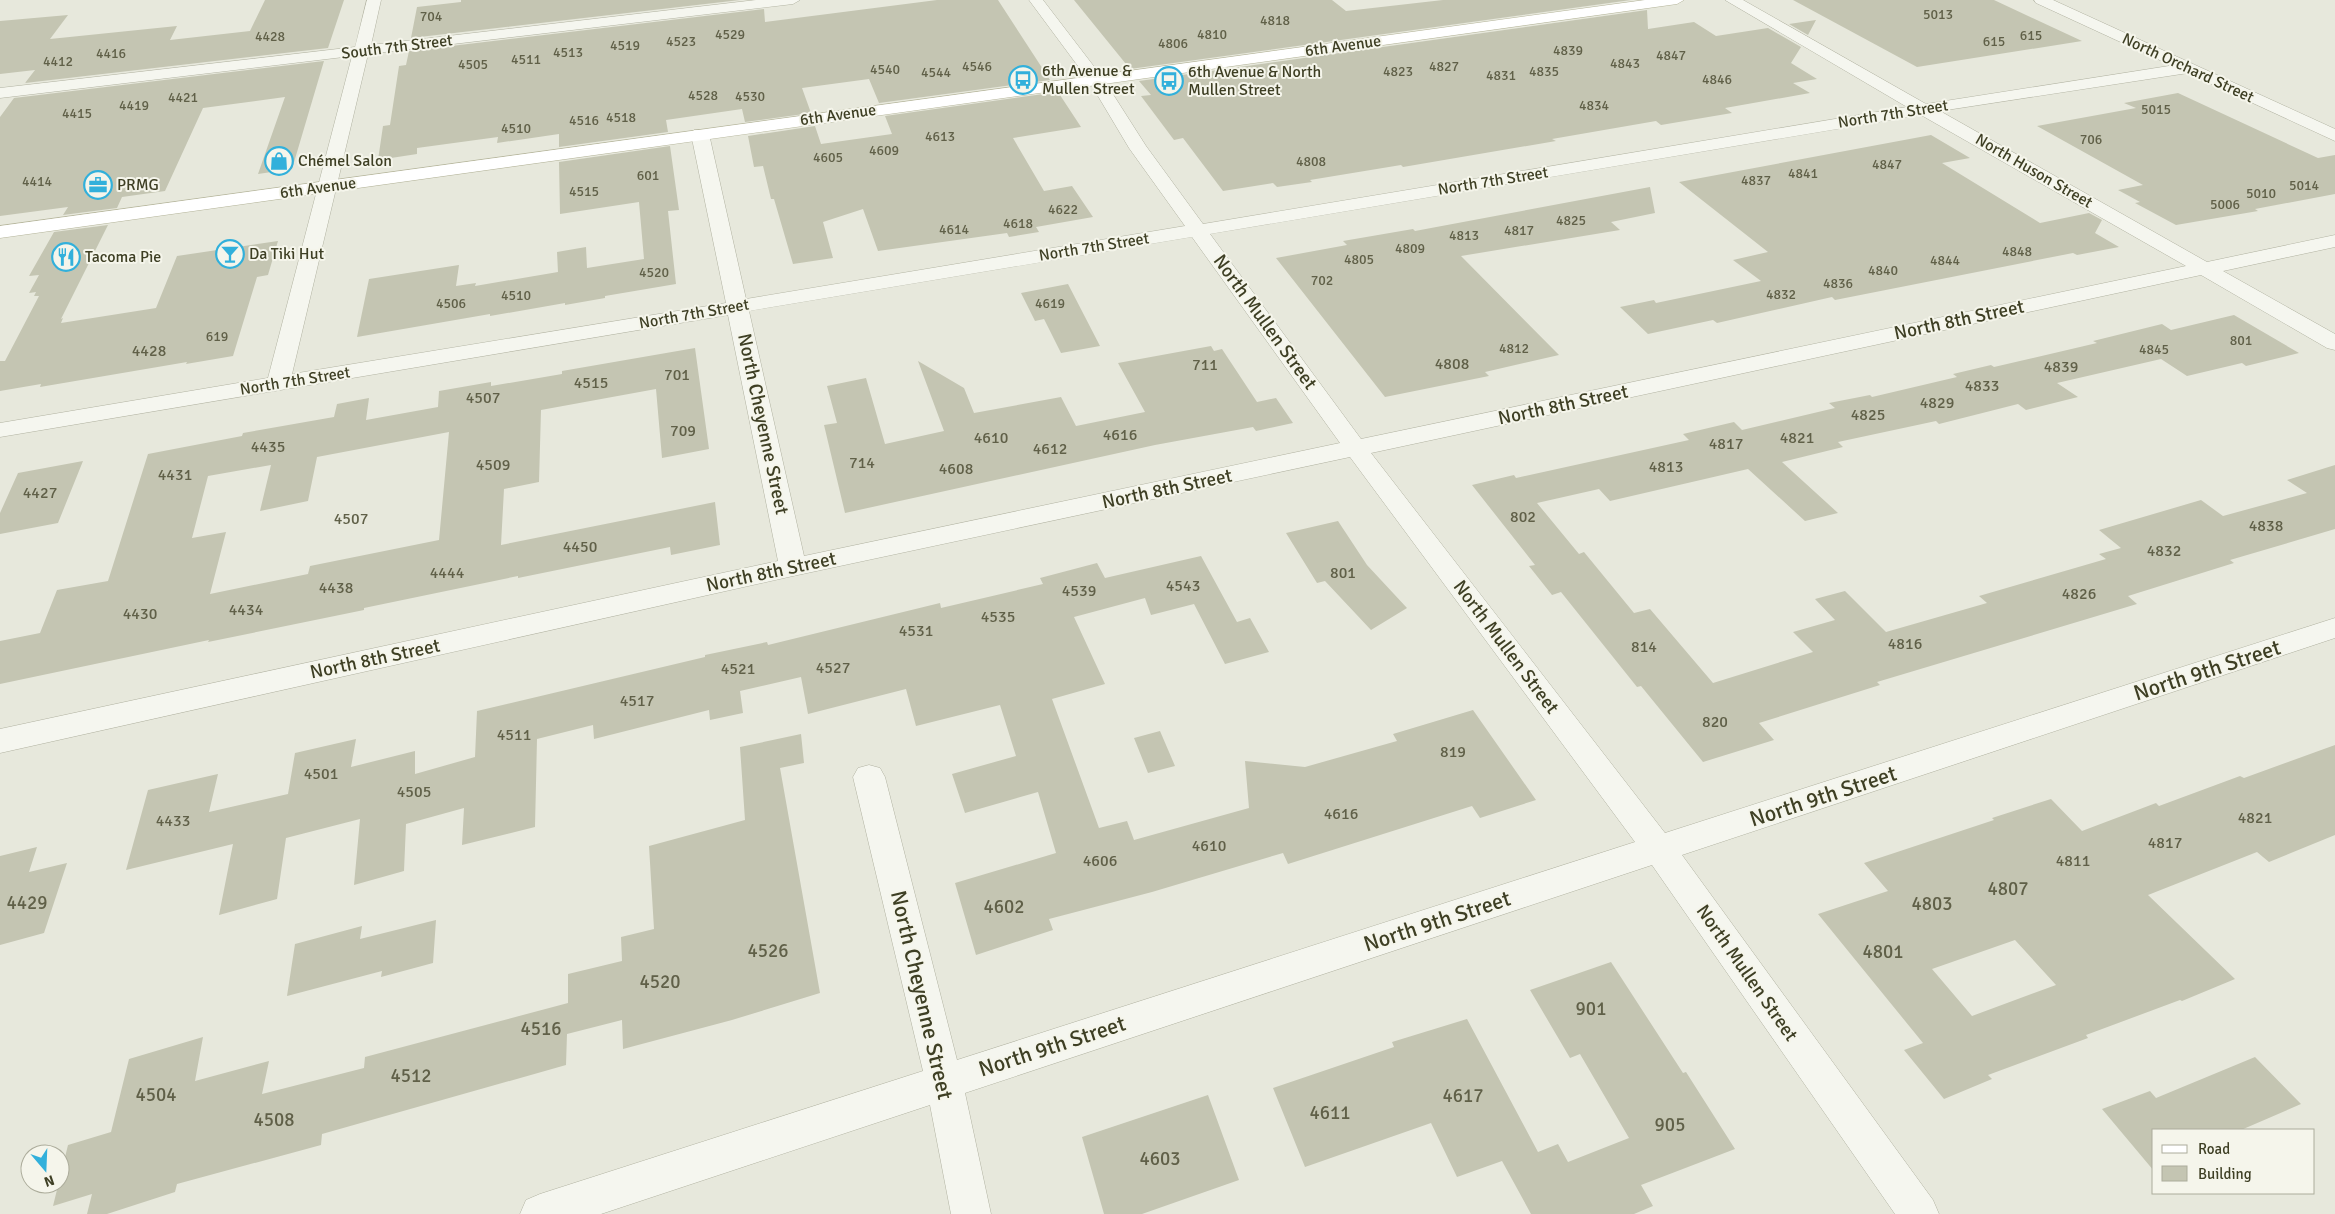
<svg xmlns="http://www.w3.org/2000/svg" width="2335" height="1214" viewBox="0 0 2335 1214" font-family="Signika,sans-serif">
  <rect width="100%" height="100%" fill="#e7e8dc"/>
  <path fill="#c4c5b2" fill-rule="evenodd" d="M265,0H344L328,48L25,83L35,70L0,74V21L68,15L50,39L177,26L170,40L250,31Z
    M461,0H740L411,38L417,7L461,2Z
    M937,0H998L1050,80L879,103L869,79L802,88L811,113L745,122L742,109L666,120L668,132L559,147V134L497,143L498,137L417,148V154L378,160L383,126L390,125L399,66L406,65L409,51L764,9L765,22Z
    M1074,0H1332L1346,11L1443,0H1631L1130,69Z
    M1793,0H1994L2082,41L1917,67Z
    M1647,10L1648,29L1694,22L1716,36L1768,28L1801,47L1791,63L1817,79L1793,83L1810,93L1725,108L1732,113L1661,125L1656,121L1552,139L1556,141L1403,167L1401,165L1310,180L1312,182L1277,187L1273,183L1223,191L1183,138L1174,140L1141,96L1151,95L1139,81Z
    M1816,20L1808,35L1789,24Z
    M324,61L292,169L258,174L285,97L203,108L165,191L122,197L117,208L63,215L68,207L0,216V117L14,98Z
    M1058,92L1081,127L1013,138L1044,191L1072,186L1093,217L1036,227L1039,232L1009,237L1007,233L878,251L863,209L823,222L833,258L793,264L774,199H771L763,166L754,167L748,136L815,126L821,144L892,134L885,116Z
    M2178,93L2318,158L2335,155V194L2255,209L2258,211L2176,225L2135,203L2140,202L2118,190L2143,185L2037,126L2136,108L2124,103Z
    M1931,135L1970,158L1942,163L2040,223L2089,213L2102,220L2095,233L2119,247L2077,255L2073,253L1835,300L1832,297L1717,323L1713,320L1648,334L1620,307L1654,300L1656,303L1761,281L1733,260L1768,252L1679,182Z
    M670,146L679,210L668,211L676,284L605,296V298L565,305V303L490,316V314L357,337L369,279L459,265L456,286L476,283L475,286L558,272L557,252L586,247L587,268L644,259L639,202L560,214L559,162Z
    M1650,187L1655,213L1611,222L1620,230L1461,256L1559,355L1485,372L1489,376L1385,397L1276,258L1347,245L1343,241L1413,229L1415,231Z
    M108,225L61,319L63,318L61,323L156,308L177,256L278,241L268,275L257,277L233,356L186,364L187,362L40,387L41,384L0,391V361H5L39,296H34L36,292L29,293L39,275L29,276L54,232Z
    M1068,284L1100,346L1061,353L1044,319L1035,321L1021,293Z
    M2234,315L2299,353L2246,366L2242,363L2187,376L2161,359L2057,383L2078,397L2026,410L2018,404L1939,424L1936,421L1838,442L1843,447L1782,462L1838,513L1805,521L1748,469L1610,501L1599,489L1537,503L1579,554L1584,552L1634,613L1650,609L1713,683L1813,652L1793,632L1835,620L1815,599L1845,591L1886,632L1987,603L1979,596L2106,559L2099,554L2121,548L2099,530L2201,500L2223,516L2307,493L2287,480L2335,465V529L2230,560L2234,563L2128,596L2137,604L1877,682L1880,685L1759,723L1774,740L1703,762L1641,686L1637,687L1561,592L1552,595L1529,566L1535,565L1472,485L1514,475L1516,478L1689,440L1683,434L1734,422L1742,430L1835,408L1829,403L1870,395L1872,397L1957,377L1953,374L1991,365L1994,367L2097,343L2093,341L2162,324L2171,330Z
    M1211,346L1214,351L1222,349L1257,402L1276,398L1293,423L1256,431L1253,427L1155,445L845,513L824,425L837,423L827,386L866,378L885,444L944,431L918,361L964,388L974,413L1061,397L1076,426L1145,412L1118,363Z
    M695,348L709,449L662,458L656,389L541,410L539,482L504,489L501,545L715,502L720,545L671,555L670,547L518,578V576L364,608V610L208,642L209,640L0,684V641L40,633L57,590L108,581L148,454L242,436L243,433L334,417L337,404L369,398L366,420L438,407L439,391L491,382V386L562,374V371ZM449,432L439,540L310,566L308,574L210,594L226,532L192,538L208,476L271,465L260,511L308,501L317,457Z
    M83,461L58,523L0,534V513L18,473Z
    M1338,521L1367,565L1407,608L1371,630L1325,581L1317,583L1286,533Z
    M1201,556L1237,622L1250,618L1269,652L1225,664L1194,604L1151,615L1145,598L1074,617L1105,684L1052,699L1099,828L1127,821L1134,840L1249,808L1245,761L1305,767L1397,741L1393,734L1473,710L1536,800L1480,818L1472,806L1288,864L1283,853L1152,892L1049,919L1053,930L976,955L955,883L1056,853L1038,792L965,813L952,774L1016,756L1000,705L916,726L906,689L808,714L801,677L740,691L743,713L710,720L709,710L594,739L593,725L537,739L535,827L462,845L464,808L406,824L404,871L354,885L360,819L286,838L277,899L219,915L233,844L126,870L148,790L218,774L209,812L288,794L295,753L356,739L351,767L415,751V774L475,757L477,711L705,657V655L767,642L768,645L940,603L941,608L1043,584L1040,578L1097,563L1105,578Z
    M1160,731L1175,766L1148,773L1134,738Z
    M801,734L804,763L780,768L820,993L732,1020L623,1049L622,1020L567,1034L566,1065L322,1134L321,1145L177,1184L175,1192L107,1214H87L92,1194L53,1206L68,1145L111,1132L129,1059L203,1037L195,1081L269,1061L262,1094L364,1068L365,1057L568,1003V974L622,961L621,937L654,929L649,846L745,820L740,747Z
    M2335,745V835L2269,862L2257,852L2148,895L2235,979L2182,1001L2180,1000L2086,1035L2088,1038L1988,1075L1992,1079L1944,1099L1904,1050L1923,1043L1818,914L1888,891L1864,863L1994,820L1992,818L2051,799L2082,831L2156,803L2159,806L2240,776L2244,778ZM2015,940L2056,985L1972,1016L1932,969Z
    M37,847L29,872L67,863L44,933L0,945V856Z
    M436,920L433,963L381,977L382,971L287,996L295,944L362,926L360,939Z
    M1611,962L1683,1073L1686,1072L1735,1149L1641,1185L1653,1206L1634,1214H1531L1502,1161L1457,1177L1431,1123L1305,1167L1273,1088L1394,1047L1392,1042L1467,1019L1538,1152L1558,1144L1568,1162L1629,1138L1580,1054L1570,1058L1530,990Z
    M2255,1057L2301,1104L2241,1130H2154V1171L2102,1109L2150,1091L2156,1098Z
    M1208,1095L1239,1180L1142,1214H1104L1082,1137Z"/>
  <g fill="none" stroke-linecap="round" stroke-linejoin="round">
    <defs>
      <path id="minor" d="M367,0H381L371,45L756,0H800L793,4L368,54L292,374L726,303L691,134L694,130H706L709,134L746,299L1185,226L1129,148L1089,81L1029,0H1043L1102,77L1146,146L1203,224L1907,107L1725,0H1743L1926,104L2188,63L2194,65L2196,68L2194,71L2188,73L1940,111L2207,262L2335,235V247L2223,271L2335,334V350L2327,348L2201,275L1371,453L1665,833L2335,618V638L1682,855L1933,1200L1939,1214H1895L1652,865L965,1093L991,1214H951L930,1105L601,1214H520L526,1200L540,1194L923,1071L853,777L858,768L869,765L880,768L885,777L957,1060L1635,842L1350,457L793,576L0,753V729L778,561L728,315L0,437V423L268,378L352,56L0,98V88L355,47ZM1921,115L2186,266L1361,439L1210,234ZM1192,237L1340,443L804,556L749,311Z"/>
      <path id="tertiary" d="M2034,0H2053L2335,129V141L2036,3Z"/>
      <path id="primary" d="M1645,0H1684L1677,4L0,238V226Z"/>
    </defs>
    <use href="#minor" stroke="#b1b2a1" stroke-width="1"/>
    <use href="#tertiary" stroke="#b1b2a1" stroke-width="1"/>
    <use href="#primary" stroke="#b4b49a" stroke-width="1"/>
    <use href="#minor" fill="#f5f6ef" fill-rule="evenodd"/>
    <use href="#tertiary" fill="#f5f6ef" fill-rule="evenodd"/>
    <use href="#primary" fill="#fff" fill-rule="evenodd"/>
  </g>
  <defs>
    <symbol id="bus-ring" viewBox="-11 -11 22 22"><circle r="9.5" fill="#f5f5eb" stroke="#32b0db" stroke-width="1.5"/><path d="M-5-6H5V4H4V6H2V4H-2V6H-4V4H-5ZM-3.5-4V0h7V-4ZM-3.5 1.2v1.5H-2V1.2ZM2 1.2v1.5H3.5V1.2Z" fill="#32b0db"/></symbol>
    <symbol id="shop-ring" viewBox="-11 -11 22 22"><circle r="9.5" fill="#f5f5eb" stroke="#32b0db" stroke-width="1.5"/><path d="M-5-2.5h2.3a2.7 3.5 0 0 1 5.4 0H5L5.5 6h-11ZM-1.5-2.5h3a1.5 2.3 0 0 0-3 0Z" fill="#32b0db"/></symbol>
    <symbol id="office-ring" viewBox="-11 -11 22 22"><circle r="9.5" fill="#f5f5eb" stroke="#32b0db" stroke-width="1.5"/><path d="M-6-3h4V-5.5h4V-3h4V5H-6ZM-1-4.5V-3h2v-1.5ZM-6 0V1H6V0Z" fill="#32b0db"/></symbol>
    <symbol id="bar-ring" viewBox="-11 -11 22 22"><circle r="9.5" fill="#f5f5eb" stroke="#32b0db" stroke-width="1.5"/><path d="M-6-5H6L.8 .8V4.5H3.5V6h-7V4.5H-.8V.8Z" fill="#32b0db"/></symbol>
    <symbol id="restaurant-ring" viewBox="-11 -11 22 22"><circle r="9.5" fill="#f5f5eb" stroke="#32b0db" stroke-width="1.5"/><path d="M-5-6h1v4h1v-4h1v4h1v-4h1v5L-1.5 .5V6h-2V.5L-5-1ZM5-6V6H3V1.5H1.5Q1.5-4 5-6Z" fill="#32b0db"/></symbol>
  </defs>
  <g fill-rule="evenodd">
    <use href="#bus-ring" x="1007" y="64" width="32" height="32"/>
    <use href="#bus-ring" x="1153" y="65" width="32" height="32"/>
    <use href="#shop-ring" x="263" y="145" width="32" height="32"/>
    <use href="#office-ring" x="82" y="169" width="32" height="32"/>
    <use href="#bar-ring" x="214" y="238" width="32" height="32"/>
    <use href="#restaurant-ring" x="50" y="241" width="32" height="32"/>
  </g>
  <g text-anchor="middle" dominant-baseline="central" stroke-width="4" stroke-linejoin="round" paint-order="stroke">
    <g font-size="14" fill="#606048">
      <text x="1938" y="14">5013</text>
      <text x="431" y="16">704</text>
      <text x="1275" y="20">4818</text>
      <text x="730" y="34">4529</text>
      <text x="1212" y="34">4810</text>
      <text x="2031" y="35">615</text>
      <text x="270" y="36">4428</text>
      <text x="681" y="41">4523</text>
      <text x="1994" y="41">615</text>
      <text x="1173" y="43">4806</text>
      <text x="625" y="45">4519</text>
      <text x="1568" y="50">4839</text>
      <text x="568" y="52">4513</text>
      <text x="111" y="53">4416</text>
      <text x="1671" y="55">4847</text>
      <text x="526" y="59">4511</text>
      <text x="58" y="61">4412</text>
      <text x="1625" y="63">4843</text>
      <text x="473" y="64">4505</text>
      <text x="977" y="66">4546</text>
      <text x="1444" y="66">4827</text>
      <text x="885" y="69">4540</text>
      <text x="1398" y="71">4823</text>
      <text x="1544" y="71">4835</text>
      <text x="936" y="72">4544</text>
      <text x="1501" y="75">4831</text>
      <text x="1717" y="79">4846</text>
      <text x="703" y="95">4528</text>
      <text x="750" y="96">4530</text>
      <text x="183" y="97">4421</text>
      <text x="134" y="105">4419</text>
      <text x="1594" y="105">4834</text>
      <text x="2156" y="109">5015</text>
      <text x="77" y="113">4415</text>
      <text x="621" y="117">4518</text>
      <text x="584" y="120">4516</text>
      <text x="516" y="128">4510</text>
      <text x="940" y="136">4613</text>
      <text x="2091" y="139">706</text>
      <text x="884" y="150">4609</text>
      <text x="828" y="157">4605</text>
      <text x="1311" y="161">4808</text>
      <text x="1887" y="164">4847</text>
      <text x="1803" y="173">4841</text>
      <text x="648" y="175">601</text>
      <text x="1756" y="180">4837</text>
      <text x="37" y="181">4414</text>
      <text x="2304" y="185">5014</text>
      <text x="584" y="191">4515</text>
      <text x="2261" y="193">5010</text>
      <text x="2225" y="204">5006</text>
      <text x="1063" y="209">4622</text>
      <text x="1571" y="220">4825</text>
      <text x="1018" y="223">4618</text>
      <text x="954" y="229">4614</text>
      <text x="1519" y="230">4817</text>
      <text x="1464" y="235">4813</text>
      <text x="1410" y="248">4809</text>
      <text x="2017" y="251">4848</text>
      <text x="1359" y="259">4805</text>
      <text x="1945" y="260">4844</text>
      <text x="1883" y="270">4840</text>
      <text x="654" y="272">4520</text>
      <text x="1322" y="280">702</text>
      <text x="1838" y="283">4836</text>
      <text x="1781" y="294">4832</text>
      <text x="516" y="295">4510</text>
      <text x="451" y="303">4506</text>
      <text x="1050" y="303">4619</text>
      <text x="217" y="336">619</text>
      <text x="2241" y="340">801</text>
      <text x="1514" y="348">4812</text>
      <text x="2154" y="349">4845</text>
    </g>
    <g font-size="16" fill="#3e3f24" stroke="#f5f5eb">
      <text transform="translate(1343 46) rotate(-8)">6th Avenue</text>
      <text transform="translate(397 47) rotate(-7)">South 7th Street</text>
      <text transform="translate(2188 68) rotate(25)">North Orchard Street</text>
      <text transform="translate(1893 114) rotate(-9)">North 7th Street</text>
      <text transform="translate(838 115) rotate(-8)">6th Avenue</text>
      <text transform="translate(2034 171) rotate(30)">North Huson Street</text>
      <text transform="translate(1493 181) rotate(-9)">North 7th Street</text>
      <text transform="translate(318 188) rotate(-8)">6th Avenue</text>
      <text transform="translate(1094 247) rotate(-9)">North 7th Street</text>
      <text transform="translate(694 314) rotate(-10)">North 7th Street</text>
      <text transform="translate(295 381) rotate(-9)">North 7th Street</text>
    </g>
    <g font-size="16" fill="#3e3f24" stroke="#f5f5eb" text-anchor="start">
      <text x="1042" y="71">6th Avenue &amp;<tspan x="1042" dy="18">Mullen Street</tspan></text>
      <text x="1188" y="72">6th Avenue &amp; North<tspan x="1188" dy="18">Mullen Street</tspan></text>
      <text x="298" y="161">Chémel Salon</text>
      <text x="117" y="185">PRMG</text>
      <text x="249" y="254">Da Tiki Hut</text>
      <text x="85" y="257">Tacoma Pie</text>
    </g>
    <g font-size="16" fill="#606048">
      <text x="149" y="351">4428</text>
      <text x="1452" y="364">4808</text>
      <text x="1205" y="365">711</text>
      <text x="2061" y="367">4839</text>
      <text x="677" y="375">701</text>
      <text x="591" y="383">4515</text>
      <text x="1982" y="386">4833</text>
      <text x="483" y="398">4507</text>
      <text x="1937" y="403">4829</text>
      <text x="1868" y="415">4825</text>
      <text x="683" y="431">709</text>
      <text x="1120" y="435">4616</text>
      <text x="991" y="438">4610</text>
      <text x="1797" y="438">4821</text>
      <text x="1726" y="444">4817</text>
      <text x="268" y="447">4435</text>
      <text x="1050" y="449">4612</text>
      <text x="862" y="463">714</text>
      <text x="493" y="465">4509</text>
      <text x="1666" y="467">4813</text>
      <text x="956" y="469">4608</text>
      <text x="175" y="475">4431</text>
      <text x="40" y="493">4427</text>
      <text x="1523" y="517">802</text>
      <text x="351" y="519">4507</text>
      <text x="2266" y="526">4838</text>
      <text x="580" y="547">4450</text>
      <text x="2164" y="551">4832</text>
      <text x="447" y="573">4444</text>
      <text x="1343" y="573">801</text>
      <text x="1183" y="586">4543</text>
      <text x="336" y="588">4438</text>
      <text x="1079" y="591">4539</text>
      <text x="2079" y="594">4826</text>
      <text x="246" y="610">4434</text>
      <text x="140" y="614">4430</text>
      <text x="998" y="617">4535</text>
      <text x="916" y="631">4531</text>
      <text x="1905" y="644">4816</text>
      <text x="1644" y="647">814</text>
      <text x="833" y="668">4527</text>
      <text x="738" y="669">4521</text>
      <text x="637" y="701">4517</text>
      <text x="1715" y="722">820</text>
      <text x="514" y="735">4511</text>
      <text x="1453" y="752">819</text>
      <text x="321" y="774">4501</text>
      <text x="414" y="792">4505</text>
      <text x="1341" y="814">4616</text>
      <text x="2255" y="818">4821</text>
      <text x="173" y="821">4433</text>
      <text x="2165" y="843">4817</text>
      <text x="1209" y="846">4610</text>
      <text x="1100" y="861">4606</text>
      <text x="2073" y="861">4811</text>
    </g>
    <g font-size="19" fill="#3e3f24" stroke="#f5f5eb">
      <text transform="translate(1959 320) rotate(-12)">North 8th Street</text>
      <text transform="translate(1265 322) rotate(54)">North Mullen Street</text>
      <text transform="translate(1563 405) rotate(-12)">North 8th Street</text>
      <text transform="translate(763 424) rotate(78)">North Cheyenne Street</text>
      <text transform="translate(1167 489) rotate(-12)">North 8th Street</text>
      <text transform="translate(771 572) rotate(-12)">North 8th Street</text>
      <text transform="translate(1506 647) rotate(53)">North Mullen Street</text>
      <text transform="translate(375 659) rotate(-12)">North 8th Street</text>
      <text transform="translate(1747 973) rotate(55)">North Mullen Street</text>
    </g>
    <g font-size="19" fill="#606048">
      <text x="2008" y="889">4807</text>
      <text x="27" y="903">4429</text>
      <text x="1932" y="904">4803</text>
      <text x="1004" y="907">4602</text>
      <text x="768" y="951">4526</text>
      <text x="1883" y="952">4801</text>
      <text x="660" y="982">4520</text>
      <text x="1591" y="1009">901</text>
      <text x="541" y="1029">4516</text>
      <text x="411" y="1076">4512</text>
      <text x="156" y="1095">4504</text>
      <text x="1463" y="1096">4617</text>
      <text x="1330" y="1113">4611</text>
      <text x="274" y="1120">4508</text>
      <text x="1670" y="1125">905</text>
      <text x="1160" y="1159">4603</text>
    </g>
    <g font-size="22" fill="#3e3f24" stroke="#f5f5eb">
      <text transform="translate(2207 670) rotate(-18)">North 9th Street</text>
      <text transform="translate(1823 796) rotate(-18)">North 9th Street</text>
      <text transform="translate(1437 921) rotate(-18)">North 9th Street</text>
      <text transform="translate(922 995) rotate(77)">North Cheyenne Street</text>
      <text transform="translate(1052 1046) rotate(-18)">North 9th Street</text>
    </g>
  </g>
  <rect x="2152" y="1129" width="162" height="65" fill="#f5f5eb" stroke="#acac9b"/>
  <rect x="2162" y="1145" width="25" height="8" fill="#ffffff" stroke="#acac9b"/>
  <text x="2198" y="1154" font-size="15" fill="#3e3f24">Road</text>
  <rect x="2162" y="1166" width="25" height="15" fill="#c4c5b2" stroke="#acac9b"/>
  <text x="2198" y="1179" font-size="15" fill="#3e3f24">Building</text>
  <g transform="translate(45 1169) rotate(161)"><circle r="24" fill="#f5f5eb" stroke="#acac9b"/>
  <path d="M0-4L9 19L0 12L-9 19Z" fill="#32b0db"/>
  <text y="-8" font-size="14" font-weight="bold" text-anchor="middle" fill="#3e3f24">N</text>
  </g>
</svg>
